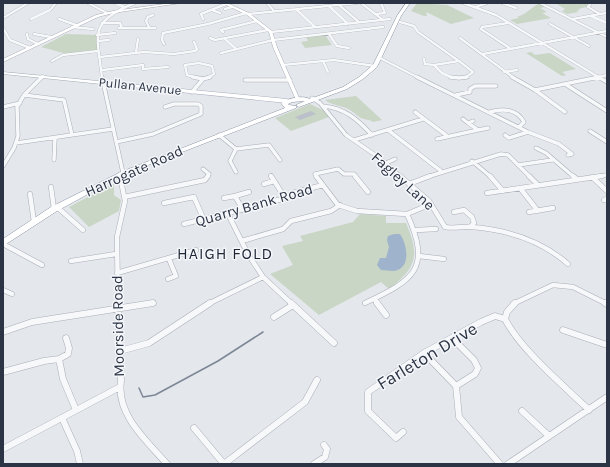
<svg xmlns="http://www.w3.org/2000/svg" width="610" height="467" viewBox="0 0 610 467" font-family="Karla,sans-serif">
  <rect width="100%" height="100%" fill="#e4e7ec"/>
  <path fill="#c9d6c5" d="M417,3L447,5L474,18L451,24L426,12L427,16H424L411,11Z
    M539,3L548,6L540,8L547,12L542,13L551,18L517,24L510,20L519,18L517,17L524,14Z
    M558,3H589L586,7L578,9L580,10L576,11L579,12L567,14L562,11L565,9L557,4Z
    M66,34L97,35L98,51L67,54L41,47Z
    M325,35L332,45L305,48L301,42L308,41L306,37Z
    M531,52L535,55L550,53L576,69L562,72L566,75L562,76L526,53Z
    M356,96L382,120L373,122C369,119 365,120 361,118C356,115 352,110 346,108C338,105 332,105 325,100Z
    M310,104L323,110L329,117L291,131L275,118Z
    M112,184H114V195L121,200L119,211L89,227L69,207Z
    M360,214L386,216V223H406C420,256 417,267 389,289L381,282L319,315L270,274L293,265L282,246L303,241L300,236L353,222Z"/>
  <path fill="#9fb4cc" d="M394,234H400C407,244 412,268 394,271C390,271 385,270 381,270L377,265L380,258H386L389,247L387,240L388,236Z"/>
  <path fill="#bbc0ca" d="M311,111L316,114L300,120L295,117Z"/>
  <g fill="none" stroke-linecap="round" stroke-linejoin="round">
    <defs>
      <path id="street-far3" d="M88,3L107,13
        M115,3L124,7
        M267,3L274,11
        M361,3L383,20
        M463,3L496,15L600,78
        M502,3L516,8
        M540,3L607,37
        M339,5L359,22
        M329,6L348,24
        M476,7L487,3
        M225,9L232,7
        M296,9L315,27
        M212,10L220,13
        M248,14L357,3
        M376,14L385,13L381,3
        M600,14L607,13
        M591,16L607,23
        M3,18L28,3
        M31,19L50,10L56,3
        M59,19L76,25
        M203,19L201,14L226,4
        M573,19L600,14L588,7L591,3
        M400,22L414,26L418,32L459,61
        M102,23H120L122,28
        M508,23L482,27L481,29L511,49
        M550,24L589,46
        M72,27L93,29
        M149,27L146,21L148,17L153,15
        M3,28L10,40L30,48
        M119,28H155
        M223,32L221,30L257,21
        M271,32L390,19
        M27,34L28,39L38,44
        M34,34L51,37
        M329,34L337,46L349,48
        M97,35L115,33
        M210,38L215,40L268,30
        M224,38L236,49
        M460,38L514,78
        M98,41L109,40
        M164,44L162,40L163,33L208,24L246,13
        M136,52L138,39
        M221,53L273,40L383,27
        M483,54L607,31
        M100,57L144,52L174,54L195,51L197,49L194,42
        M380,58L419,78
        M424,59L425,64L434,65
        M52,61L63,55L98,51
        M323,61L328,72
        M459,61L473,72L465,78
        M283,65L334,60L375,66
        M103,70L143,65V69L168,67
        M504,72L517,70
        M41,78L43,76
        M102,78C97,33 88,22 135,3
        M197,78L187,75L185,65L199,63L212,66L214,74L207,78
        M453,78L442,73L434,65L459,61
        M595,78L607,75"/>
      <path id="street-far2" d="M102,77L123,173
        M193,77L203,79
        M417,77L528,132L559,144L572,154L568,155
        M450,77L459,78L467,77
        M512,77L535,90L599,77
        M598,77L607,82
        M203,79L210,77
        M245,80H290
        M565,84L607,111
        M535,90L565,112
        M192,92L203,79
        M24,95L64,100L72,135
        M456,95L470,92V89L475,86H496
        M312,98L320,103L346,135L381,159L401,177
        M323,106C345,108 357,119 372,135
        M3,107L20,103
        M415,112L446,135
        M490,112C503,108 517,109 524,122L519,127
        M463,119L468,123L473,121
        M468,123L478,130L488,128
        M388,130L441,171
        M590,131L607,142
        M219,135L236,149
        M505,135L509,138L528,132
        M437,139L478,130
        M354,140L423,119
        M116,142L153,134L201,114V106L198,104H174L165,107
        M16,143L113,129
        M536,148L546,153L574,177
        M54,160L55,138
        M472,161L491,177
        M386,163L395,159
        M518,165L552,160
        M3,166L14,148L18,136L17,107L24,95L42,77
        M203,169L209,174L207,177
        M236,172L230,161L236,149L269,145L280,160
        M120,174V177
        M317,177L315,174L338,169L344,174H354L356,177
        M427,177L501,154L508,155L530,177
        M595,177L606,175"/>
      <path id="street-far1" d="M271,176L285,198
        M316,176L338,205L357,211L407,214L431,204
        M355,176L368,192
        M400,176L429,201L445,227C454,229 463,226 472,227C508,230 541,240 568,264
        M490,176L503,191
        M529,176L538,185
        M573,176L577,179
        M592,177L607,191
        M264,184L274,181
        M409,184L430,176
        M51,187L54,209
        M520,188L538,211
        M487,193L602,176
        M30,194L34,222
        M235,196L249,192
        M124,197L205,180L208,176
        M224,198L235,196L243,210
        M604,200L607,199
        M164,203L194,197L204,220
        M57,207L83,230
        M454,212L464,210L472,217L474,223L471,226
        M529,212L553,208
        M228,214L248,254L263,277L292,304
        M184,224L282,199L293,193L323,185
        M416,230L436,229
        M242,241L283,229L291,221L331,211L340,205
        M3,244L42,265
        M419,256L444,259
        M71,261L116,254
        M117,273L196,250
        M168,279L176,276L169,259
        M3,290L12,294
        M374,299L378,304
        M365,303C414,280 432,269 407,214
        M118,304L117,237L125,201L120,176
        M147,304L153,303
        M208,304L263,277
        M513,304L553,285L573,287L607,304"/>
      <path id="street" d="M118,303L121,381C116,415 147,441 167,464
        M291,303L334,343
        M377,303L386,315
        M515,303L507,312L505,319C520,349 564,386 589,410
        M605,303L607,304
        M274,317L293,305
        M563,330L607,345
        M3,332L32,322L153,303
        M452,338L474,360L478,368L475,374L456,386
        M120,351L149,343L210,303
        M424,353L456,386L459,417L500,464
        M59,359L68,354L69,348L66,338
        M3,372L44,361L59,359L63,379L76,410
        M522,411L549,436
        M62,418L77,451L80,464
        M194,428L224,464
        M403,432L396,438L368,411V392L424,353L481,322L495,316L505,319
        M3,449L118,388
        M224,464L305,402L317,380
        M314,464L325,457L327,449L324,445
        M508,464L607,397"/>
      <path id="secondary" d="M172,3H181L113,13L98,17L3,62V59L96,15L113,11Z
        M222,3H227L249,13L272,31L277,47L300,100V101H296V100L273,47L269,32L247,15Z"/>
      <path id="primary" d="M3,72L287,99L290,101L287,103L3,74Z"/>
      <path id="highway" d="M406,3H410L401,16L377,67L363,79L347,89L299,107L296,105L305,101L292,102L288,104L289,105L296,106V108L125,174L57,211L3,246V239L51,207L121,172L285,108L281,103C288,98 303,95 310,99L343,87L359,77L373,65L397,16Z"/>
    </defs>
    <use href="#street-far3" stroke="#a9aeb7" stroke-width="3"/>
    <use href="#street-far2" stroke="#a9aeb7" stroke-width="4.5"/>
    <use href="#street-far1" stroke="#a9aeb7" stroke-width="5.5"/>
    <use href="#street" stroke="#a9aeb7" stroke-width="7"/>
    <use href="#secondary" stroke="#a9aeb7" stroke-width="1"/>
    <use href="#primary" stroke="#a3abb8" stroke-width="1"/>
    <use href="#highway" stroke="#8b94a3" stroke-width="1"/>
    <use href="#street-far3" stroke="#f7f8fa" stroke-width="2.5"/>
    <use href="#street-far2" stroke="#f7f8fa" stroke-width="3.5"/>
    <use href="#street-far1" stroke="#f7f8fa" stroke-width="4.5"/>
    <use href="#street" stroke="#f7f8fa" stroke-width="6"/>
    <use href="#secondary" fill="#fff" fill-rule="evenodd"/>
    <use href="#primary" fill="#fff" fill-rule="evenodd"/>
    <use href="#highway" fill="#fff" fill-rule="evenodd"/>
    <path stroke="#7d8696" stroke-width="1.5" d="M139,388L143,397L155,395L218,361L263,332"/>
  </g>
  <g text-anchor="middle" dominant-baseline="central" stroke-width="3" stroke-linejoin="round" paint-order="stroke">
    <g font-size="13" fill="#2b3445" stroke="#f4f6f9">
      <text transform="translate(140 86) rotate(6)">Pullan Avenue</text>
    </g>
    <g font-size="15" fill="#2b3445" stroke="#f4f6f9">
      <text transform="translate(134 171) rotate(-24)">Harrogate Road</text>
      <text transform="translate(403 181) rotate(42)">Fagley Lane</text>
      <text transform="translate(254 205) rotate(-16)">Quarry Bank Road</text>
      <text transform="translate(118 326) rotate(-91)">Moorside Road</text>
    </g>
    <g font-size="16" letter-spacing="1" fill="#1d2536" stroke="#f4f6f9">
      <text x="225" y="253">HAIGH FOLD</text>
    </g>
    <g font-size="18" fill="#2b3445" stroke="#f4f6f9">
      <text transform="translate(427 356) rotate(-31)">Farleton Drive</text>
    </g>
  </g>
  <rect width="610" height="467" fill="none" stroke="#2b3445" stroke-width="8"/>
</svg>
